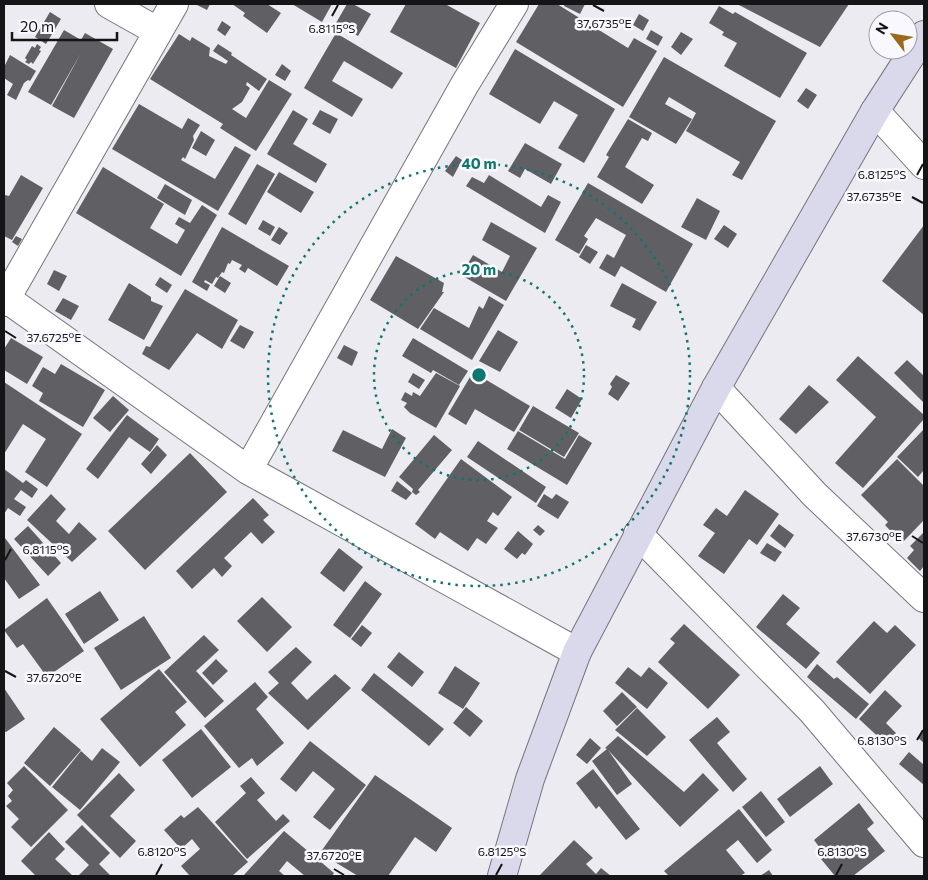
<svg xmlns="http://www.w3.org/2000/svg" width="928" height="880" viewBox="0 0 928 880" font-family="Commissioner,sans-serif">
  <rect width="100%" height="100%" fill="#ebebf1"/>
  <path fill="#5f5f64" d="M195,4H210L207,10Z
    M232,4H267L281,13L267,33L243,16L245,13Z
    M292,4H332L322,22Z
    M347,4H353L371,14L358,36L336,23Z
    M406,4H445L480,23L456,68L390,32Z
    M539,4H557L628,48L634,38L657,51L623,107L516,42Z
    M565,4H585L580,14L564,6Z
    M737,4H849L820,47Z
    M719,6L733,14L735,12L807,53L780,98L724,66L737,43L722,35L724,32L709,23Z
    M50,12L61,19L46,44L35,37Z
    M639,14L649,20L643,31L633,25Z
    M222,21L231,27L225,36L217,30Z
    M64,30L81,40L85,33L113,49L74,118L52,106L81,53L51,105L28,92Z
    M651,30L663,37L658,46L646,39Z
    M681,32L693,39L681,55L671,47Z
    M336,33L403,73L392,89L344,61L332,81L363,99L352,117L304,88Z
    M179,34L190,41L192,37L210,48L209,56L226,64L228,61L213,51L218,44L232,53L231,55L267,79L259,91L247,82L246,85L250,88L242,102L232,109L246,118L269,80L292,94L256,151L220,128L223,124L150,79Z
    M37,44L41,47L39,50L41,51L33,64L31,62L29,64L25,62L27,60L25,58L32,46L35,48Z
    M515,49L615,109L584,163L558,148L578,115L554,101L540,124L489,94Z
    M10,55L36,71L30,81L28,80L24,83L16,100L7,95L13,84L4,78V67Z
    M664,57L776,121L742,180L732,175L740,162L686,131L696,113L669,97L665,104L692,119L676,144L629,117Z
    M282,64L291,71L285,81L275,75Z
    M806,88L817,95L808,109L797,101Z
    M139,104L182,129L188,118L200,125L193,136L194,140L185,159L183,157L181,160L215,179L235,146L251,155L218,211L112,149Z
    M293,110L308,119L293,144L327,164L316,183L267,154Z
    M320,110L338,119L330,134L312,124Z
    M628,119L652,133L648,141L642,138L625,167L654,185L642,204L597,177L609,157L606,155Z
    M201,131L215,140L206,156L192,148Z
    M525,143L562,164L551,184L525,169L520,178L508,171Z
    M456,156L462,160L453,177L445,171Z
    M257,164L275,174L246,225L228,214Z
    M103,167L164,204L150,228L177,244L185,230L175,224L179,217L190,223L202,205L217,215L181,276L76,213Z
    M279,172L314,192L301,213L267,192Z
    M21,175L43,188L12,240L4,236V196L5,195L9,196Z
    M489,175L541,207L548,195L561,202L545,233L466,186L472,177L484,183Z
    M588,183L693,244L666,292L621,266L615,277L599,268L607,254L614,258L626,235L596,218L584,236L588,239L579,254L555,240Z
    M165,184L192,200L185,215L157,198Z
    M697,198L720,211L706,240L681,227Z
    M263,220L275,227L270,236L258,229Z
    M491,222L537,248L506,301L461,275L473,255L502,272L510,256L482,240Z
    M724,225L737,234L728,248L714,239Z
    M924,225V315L882,281Z
    M222,227L289,266L277,286L248,268L245,273L239,269L242,265L232,260L230,264L228,263L224,273L222,272L218,278L216,277L212,284L205,280L204,282L210,285L207,291L192,282Z
    M279,227L288,233L280,245L271,240Z
    M16,236L22,239L18,246L12,242Z
    M586,245L598,252L590,264L579,257Z
    M396,256L444,283L442,292H444L418,329L370,300Z
    M54,270L67,276L59,291L47,284Z
    M220,276L231,283L225,293L214,286Z
    M160,277L172,285L167,293L155,285Z
    M129,283L151,297V301L163,306L144,340L108,320Z
    M622,283L657,302L640,331L632,327L636,319L610,306Z
    M185,289L238,320L222,349L197,333L169,370L142,354L146,346L150,347Z
    M489,296L504,305L472,360L420,329L434,308L469,328L479,306L483,309Z
    M63,298L79,306L71,320L55,311Z
    M240,325L254,332L244,349L230,341Z
    M498,330L518,342L500,372L479,361Z
    M11,338L43,357L27,384L4,370V349Z
    M413,338L468,371L459,385L433,370L431,373L402,356Z
    M344,345L358,352L352,366L337,358Z
    M858,356L924,415V419L863,488L835,463L876,417L836,380Z
    M907,360L924,376V403L894,373Z
    M61,364L105,390L83,427L39,401L43,393L32,386L43,367L55,374Z
    M473,372L530,406L514,432L475,409L466,425L448,414Z
    M413,373L425,380L419,389L408,382Z
    M436,373L460,386L436,428L410,413L404,407L407,403L401,400L405,392L412,396L413,392L420,396Z
    M616,375L630,383L618,401L608,394L612,387L610,384Z
    M4,382L82,434L47,487L25,472L46,439L23,424L4,454Z
    M809,385L829,402L796,434L779,419Z
    M567,389L582,399L571,418L555,408Z
    M113,396L129,410L110,432L93,418Z
    M533,406L579,433L564,457L519,430Z
    M127,415L159,439L150,452L129,437L98,479L86,469Z
    M392,429L406,438L385,477L332,451L343,430L382,449Z
    M924,429V470L918,477L897,457Z
    M518,431L565,459L579,435L592,443L567,485L507,449Z
    M434,435L452,450L418,490L420,492L416,495L412,492L413,489L399,477Z
    M478,441L546,487L536,503L467,457Z
    M157,445L167,455L151,474L141,464Z
    M190,453L227,492L145,570L108,531Z
    M461,459L512,497L498,516L493,512L487,521L498,528L486,544L477,538L468,551L440,532L435,539L415,524Z
    M897,459L924,486V520L902,543L885,525L888,522L861,495Z
    M4,469L23,483L26,480L38,489L32,498L21,490L14,499L26,507L20,516L8,508L4,514Z
    M397,481L412,493L406,500L391,491Z
    M745,490L779,514L757,545L749,539L724,574L698,556L715,533L703,525L716,508L727,516Z
    M51,494L66,509L56,521L69,534L79,522L97,539L72,562L27,520Z
    M544,494L552,499L556,494L569,502L558,519L537,506Z
    M253,498L269,515L263,520L275,532L262,544L251,532L224,558L232,566L222,577L214,568L192,589L176,571Z
    M779,524L794,535L785,548L770,536Z
    M538,525L545,531L540,536L533,530Z
    M28,526L61,563L48,576L14,539Z
    M518,531L533,544L525,555L522,553L517,559L504,549Z
    M924,532V566L920,571L907,558L914,550L910,546Z
    M5,538L40,585L19,599L4,578Z
    M767,543L782,552L775,562L760,553Z
    M339,548L363,567L344,592L320,573Z
    M365,581L382,594L350,638L333,625Z
    M100,591L119,620L84,644L65,614Z
    M783,594L800,608L786,624L820,653L806,669L756,627Z
    M262,597L292,627L267,652L237,621Z
    M47,598L84,651L47,677L23,644L17,648L4,630Z
    M144,616L171,658L121,690L94,648Z
    M874,621L887,633L895,625L916,645L870,694L836,662Z
    M684,624L740,675L708,709L658,662L675,643L670,639Z
    M362,625L372,633L361,647L351,639Z
    M204,635L219,650L196,671L224,701L205,718L164,672Z
    M296,647L312,662L291,683L307,700L335,674L351,688L308,730L268,693L279,683L268,672Z
    M399,652L424,672L412,687L387,667Z
    M216,659L228,671L213,685L202,673Z
    M817,664L834,679L837,677L869,704L856,719L807,677Z
    M455,666L480,683L463,709L438,693Z
    M628,667L641,677L649,667L668,683L647,709L615,683Z
    M159,669L187,702L175,712L186,725L140,767L100,719Z
    M374,673L444,729L429,746L361,690Z
    M255,682L268,697L256,709L284,743L257,766L252,758L239,768L204,726Z
    M4,688L25,719L6,732L4,731Z
    M885,690L902,706L886,723L896,733L886,744L859,719Z
    M622,692L637,707L617,726L603,711Z
    M466,707L483,721L470,737L453,723Z
    M637,708L666,737L647,756L615,730Z
    M717,717L730,732L717,743L747,779L733,792L689,740Z
    M54,727L81,750L50,786L24,763Z
    M201,729L231,767L192,798L162,760Z
    M924,730V743L918,738Z
    M618,736L684,792L703,773L719,790L680,827L608,750L632,784L617,795L592,761L607,749L605,748Z
    M590,738L601,748L587,764L576,755Z
    M310,741L366,785L330,830L313,817L335,789L313,771L296,792L280,779Z
    M102,748L120,762L80,810L52,787L81,751L92,761Z
    M909,752L924,765V785L899,764Z
    M24,766L68,810L31,847L11,827L19,819L6,806L12,801L8,796L13,790L7,783Z
    M820,766L833,784L790,817L777,799Z
    M593,769L640,829L626,840L599,806L596,809L576,783Z
    M119,773L135,790L110,816L136,841L120,858L77,815Z
    M375,775L452,828L436,852L415,837L388,876H358L320,853Z
    M251,777L265,793L257,800L276,821L283,814L290,821L247,859L215,822L246,793L240,786Z
    M761,791L785,822L766,837L742,807Z
    M859,803L874,823L867,829L885,851L853,876H835L821,859L826,856L814,840Z
    M198,807L248,862L232,876H190L181,866L200,849L192,839L181,849L164,830L181,815L184,818Z
    M739,809L772,850L757,863L738,840L726,850L745,873L740,876H669L664,871Z
    M82,825L110,853L99,864L111,876H78L89,865L65,842Z
    M284,831L334,873L332,876H305L287,861L279,871L285,876H243Z
    M49,832L65,849L55,859L73,876H36L21,861Z
    M574,840L593,858L586,864L596,874L601,868L611,876H539Z
    M769,870L773,876H760Z"/>
  <g fill="none" stroke-linecap="round" stroke-linejoin="round">
    <defs>
      <path id="street" d="M109,4L157,31
        M875,111L924,165
        M4,297L248,470L577,652
        M4,302L174,4
        M716,388L815,495L924,598
        M248,470L465,84L514,4
        M638,534L812,711L924,843"/>
      <path id="secondary" d="M502,876L530,779L577,652L716,388L875,111L924,35"/>
    </defs>
    <use href="#street" stroke="#75757b" stroke-width="30"/>
    <use href="#secondary" stroke="#75757b" stroke-width="30"/>
    <use href="#street" stroke="#fff" stroke-width="28"/>
    <use href="#secondary" stroke="#dad8eb" stroke-width="28"/>
  </g>
  <path fill="none" stroke="#151517" stroke-width="2" d="M593,5L604,11M332,16L338,5M917,175L923,164M912,197L923,203M5,331L16,338M912,536L923,543M5,560L11,549M5,671L16,677M917,740L923,730M334,869L344,875M156,875L162,864M496,875L502,864M836,875L842,864"/>
  <g fill="none" stroke="#0f766e" stroke-width="2.5" stroke-dasharray="2.5 5">
    <circle cx="479" cy="375" r="105"/>
    <circle cx="479" cy="375" r="211"/>
  </g>
  <g font-size="12" text-anchor="middle" fill="#151517" stroke="#f8f8fe" stroke-width="5" stroke-linejoin="round" paint-order="stroke">
    <text x="604" y="28">37.6735°E</text>
    <text x="332" y="33">6.8115°S</text>
    <text x="882" y="179">6.8125°S</text>
    <text x="874" y="201">37.6735°E</text>
    <text x="54" y="342">37.6725°E</text>
    <text x="874" y="541">37.6730°E</text>
    <text x="46" y="554">6.8115°S</text>
    <text x="54" y="682">37.6720°E</text>
    <text x="882" y="745">6.8130°S</text>
    <text x="162" y="856">6.8120°S</text>
    <text x="502" y="856">6.8125°S</text>
    <text x="842" y="856">6.8130°S</text>
    <text x="334" y="860">37.6720°E</text>
  </g>
  <circle cx="479" cy="375" r="8" fill="#0f766e" stroke="#f8f8fe" stroke-width="2.5"/>
  <g font-size="15" text-anchor="middle" font-weight="bold" fill="#0f766e" stroke="#f8f8fe" stroke-width="5" stroke-linejoin="round" paint-order="stroke">
    <text x="479" y="169">40 m</text>
    <text x="479" y="275">20 m</text>
  </g>
  <rect width="928" height="880" fill="none" stroke="#151517" stroke-width="10"/>
  <g transform="translate(893 35) rotate(301)"><circle r="24" fill="#f8f8fe" stroke="#9d9da2"/>
  <path d="M0-4L9 19L0 12L-9 19Z" fill="#986a19"/>
  <text y="-8" font-size="14" font-weight="bold" text-anchor="middle" fill="#151517">N</text>
  </g>
  <path d="M12 32v8h105v-8" fill="none" stroke="#151517" stroke-width="2.5"/>
  <text x="20" y="32" font-size="15" fill="#151517" stroke="#f8f8fe" stroke-width="4" paint-order="stroke">20 m</text>
</svg>
